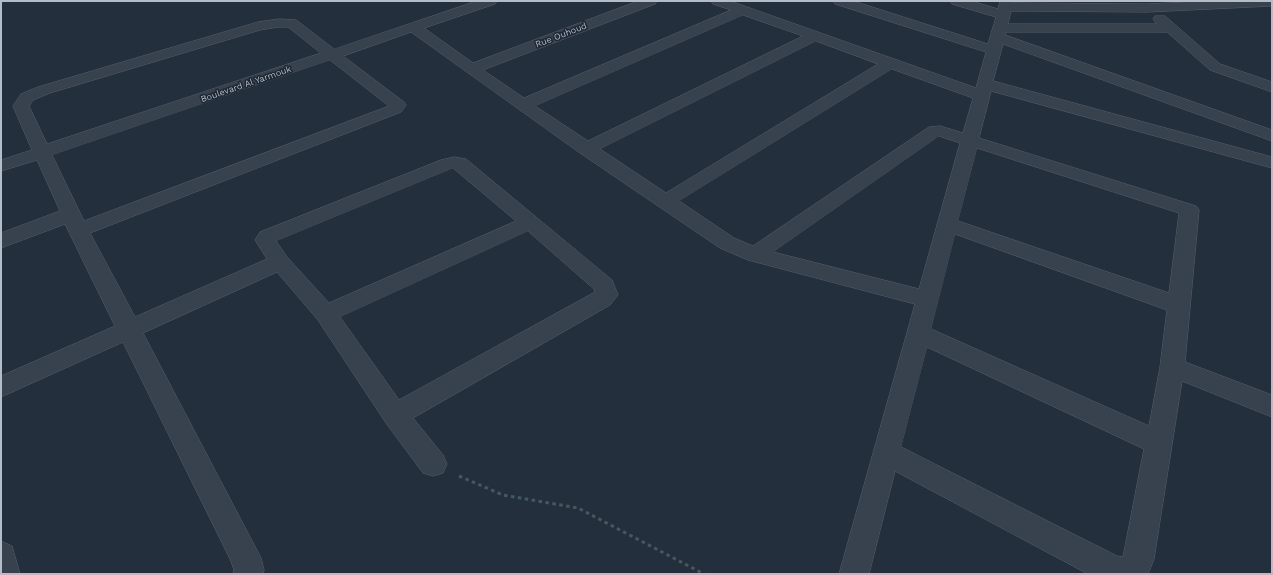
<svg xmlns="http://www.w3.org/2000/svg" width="1273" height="575" viewBox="0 0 1273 575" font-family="'Work Sans',sans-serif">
  <rect width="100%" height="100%" fill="#242f3e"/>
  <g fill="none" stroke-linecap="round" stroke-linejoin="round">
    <defs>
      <path id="minor" d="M477,1H497L495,4L424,28L473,63L638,1H657L655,4L483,70L524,98L731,10L713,4L711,1H730L976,88L986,52L835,4L833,1H853L988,44L996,17L952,4L950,1H971L998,9L1000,1H1014L1013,3L1147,4L1210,1H1272V6L1147,12L1011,11L1008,24H1157L1153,19L1155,16H1165L1220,64L1272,82V92L1210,70L1167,32H1006L1005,35L1272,130V141L1003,44L993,81L1272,157V168L991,91L979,138L1196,206L1199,210L1185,362L1272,395V417L1182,381L1154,559L1148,574H1088L895,471L869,574H839L915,304L748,260L720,248L580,153L411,32L343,56L404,102L406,105L401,112L90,233L135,317L267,259L255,240L260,232L441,160L454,157L466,159L612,280L618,295L610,305L413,418L443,455L447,464L443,473L433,476L423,473L386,423L318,320L277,272L143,333L261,558L264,570L263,574H233L234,570L231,561L123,342L1,397V376L115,326L65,224L1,248V233L60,211L37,160L1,171V160L32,150L13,106L21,94L38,87L258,22L279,19L296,20L334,49ZM743,15L803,36L588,141L535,106ZM279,27H288L321,53L47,144L29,106L33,100L50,93L260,30ZM816,41L878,64L666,193L600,149ZM330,60L389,106L84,221L52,155ZM892,69L973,98L963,133L940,126L929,127L753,246L734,238L679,201ZM939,136L960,143L919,289L773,252ZM977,148L1179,213L1169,293L958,221ZM453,168L516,221L329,303L287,257L276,241ZM528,231L594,289L595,292L399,400L340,317ZM955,234L1167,310L1160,367L1149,426L931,329ZM927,347L1144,449L1123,557L1117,556L901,447Z
        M1,541L12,546L20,574H1Z"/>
    </defs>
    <use href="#minor" stroke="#565f6c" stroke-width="1"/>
    <path stroke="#44595c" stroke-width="3" stroke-dasharray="3.5 3.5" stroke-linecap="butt" d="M459,476L503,495L578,508L704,574"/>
    <use href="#minor" fill="#38414e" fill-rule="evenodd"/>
  </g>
  <g text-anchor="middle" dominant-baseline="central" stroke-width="3" stroke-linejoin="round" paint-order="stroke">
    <g font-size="9" fill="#b4bcc9" stroke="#1d2633">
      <text transform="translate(561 35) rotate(-21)">Rue Ouhoud</text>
      <text transform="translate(246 84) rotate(-19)">Boulevard Al Yarmouk</text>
    </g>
  </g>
  <rect width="1273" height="575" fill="none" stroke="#b4bcc9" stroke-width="4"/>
</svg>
